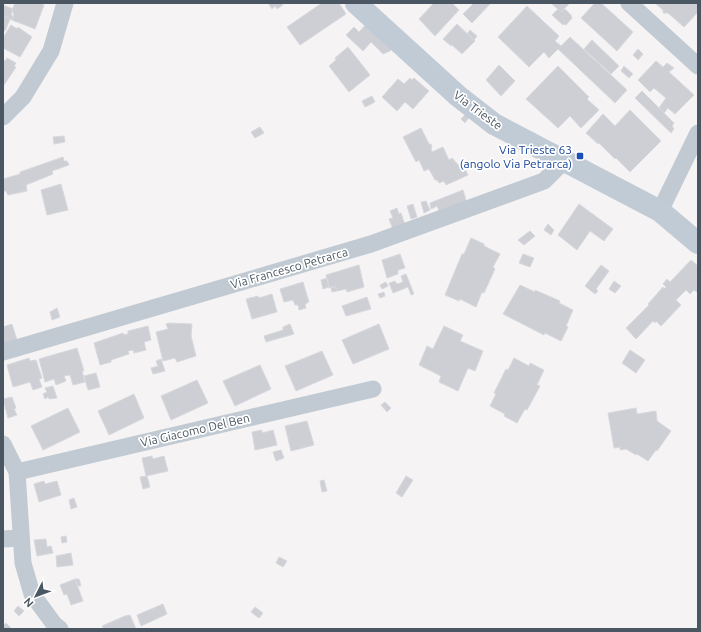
<svg xmlns="http://www.w3.org/2000/svg" width="701" height="632" viewBox="0 0 701 632" font-family="Ubuntu,sans-serif">
  <rect width="100%" height="100%" fill="#f5f3f3"/>
  <path fill="#cdcfd5" stroke="#d7d9de" d="M15,3H39L44,5L35,29L12,20L14,15L12,10Z
    M268,3H281L283,5L277,9L275,6L272,9Z
    M322,3H339L346,14L300,45L287,27Z
    M434,3H452L459,10L435,36L419,19Z
    M474,3H491L472,23L463,14Z
    M551,3H570L561,12Z
    M595,3H601L633,32L617,51L581,18Z
    M655,3H698V12L684,27L668,13H663V10Z
    M3,5L13,9L11,15L13,16L12,20L3,16Z
    M527,6L559,36L555,41L561,46L570,37L627,90L615,103L558,49L549,58L544,52L529,67L498,37Z
    M558,9L561,12L565,9L571,15L572,18L566,25L564,24L563,25L552,15Z
    M3,16L10,19L5,31L3,30Z
    M369,21L394,47L390,51L383,54L371,42L363,51L346,35L354,27L359,32Z
    M457,24L475,41L462,54L452,45L451,46L443,39Z
    M11,25L17,29L18,27L32,37L20,57L3,48V38Z
    M470,30L477,36L474,40L467,34Z
    M592,40L619,66L611,74L584,49Z
    M348,47L370,75L349,92L329,66L336,60L335,58Z
    M638,49L643,54L638,60L633,55Z
    M7,58L16,63L14,66L16,67L4,85L3,84V60L5,61Z
    M656,61L663,67L667,63L674,68L669,72L694,95L675,114L668,108L664,113L659,108L666,98L654,88L650,92L638,80Z
    M499,65L515,81L501,96L486,80Z
    M558,66L589,97L587,99L599,110L581,128L570,116L558,128L526,99Z
    M624,66L633,74L629,78L621,71Z
    M410,78L412,80L414,78L429,91L413,109L405,102L397,111L382,97L398,79L404,84Z
    M642,91L674,123L672,126L674,129L671,133L635,98Z
    M372,96L375,102L365,107L362,101Z
    M630,110L661,141L630,172L616,158L615,159L599,143L598,144L586,133L603,114L615,126Z
    M467,113L470,116L465,123L461,119Z
    M260,127L264,133L255,138L251,132Z
    M421,128L429,144H431L432,147L431,148L432,152L443,147L449,160L452,158L460,167L463,165L468,175L446,185L444,181L439,183L437,180H435L429,169L424,171L419,160L416,162L403,137Z
    M64,136L65,142L54,144L53,137Z
    M63,157L64,161H67L69,165L52,171L53,174L26,185L27,191L8,195L6,191H3V179L20,174V172Z
    M61,184L68,210L47,215L41,190Z
    M463,190L468,207L441,215L437,206L431,209L430,203Z
    M426,201L430,210L424,213L421,202Z
    M413,204L417,217L411,219L407,206Z
    M579,204L613,229L604,241L590,231L577,250L558,235Z
    M397,208L399,214L401,213L406,228L394,232L389,219L393,218L390,211Z
    M548,224L554,230L551,235L544,230Z
    M530,231L535,236L524,245L518,240Z
    M471,238L484,244V246L500,254L493,267L495,269L484,293L482,292L476,307L460,299L459,301L445,295L462,254H464Z
    M400,254L405,268L398,270V274L387,278L382,260Z
    M523,254L534,258L530,267L519,263Z
    M691,260L698,266V291L697,292L694,290L690,294L686,290L676,300L681,305L661,326L656,321L655,323L653,321L636,339L626,328L649,305L648,304L663,287L664,289L666,287L663,284L667,279L670,282Z
    M359,265L364,287L347,292L346,289L337,291L335,286L329,288L326,275Z
    M601,265L609,271L596,289L598,291L595,294L585,286Z
    M406,274L414,294L411,295L408,287L393,293L389,283L395,281L397,284L403,282L401,276Z
    M327,278L329,287L323,289L321,280Z
    M614,281L621,286L615,293L609,289Z
    M303,282L309,302L305,304L306,308L299,310L298,305H295L293,300L284,302L280,289Z
    M386,282L388,286L382,289L380,285Z
    M520,285L535,292V290L560,301L559,303L573,310L566,326L568,327L561,341L545,333L544,335L503,314Z
    M335,286L337,291L332,292L331,288Z
    M384,292L385,296L380,298L378,294Z
    M272,294L277,312L252,319L246,299L258,296L259,298Z
    M367,297L371,309L346,316L342,306Z
    M57,308L60,317L52,320L50,312Z
    M169,323L192,324L191,336L196,356L177,362L175,358L163,361L156,332L168,329L166,324Z
    M12,324L17,340L3,344V327Z
    M290,324L294,334L266,342L264,336L283,330V327Z
    M379,324L389,349L353,364L342,340Z
    M148,326L151,340L144,342L146,350L134,353L133,350L128,351L129,354L111,360V362L100,365L94,343L123,333L124,335L128,334V331Z
    M444,326L463,335L460,341L483,351L475,371L468,368L458,391L439,382L441,376L419,365L427,346L433,349Z
    M77,348L84,371H82L85,382L73,385L70,375L64,376L66,381L56,385L54,379L45,382L39,359Z
    M630,350L645,360L636,373L622,363Z
    M322,351L333,375L296,391L285,366Z
    M29,358L30,361L36,360L42,378L39,379L42,387L33,390L30,382L13,387L7,365Z
    M514,358L529,366L530,363L544,370L537,385L540,386L527,410L525,409L517,423L504,416L505,414L490,406L496,394L494,393L506,369L508,370Z
    M161,359L165,371L153,374L151,368L158,366L156,361Z
    M260,365L271,389L235,406L223,381Z
    M96,373L100,387L88,390L84,376Z
    M197,380L208,403L171,420L161,396Z
    M53,386L57,398L49,399L48,397L45,399L43,394L47,392L45,388Z
    M134,394L144,418L109,435L98,411Z
    M12,397L16,408L14,409L17,415L8,418L3,399Z
    M385,402L391,408L387,412L381,405Z
    M68,408L80,432L43,450L31,426Z
    M636,408L637,414L656,411L657,421L671,431L657,451L656,450L648,461L637,454L636,455L626,449L620,450V447L614,448L608,413Z
    M307,421L314,445L291,451L285,426Z
    M262,430V433L273,430L277,445L255,450L252,432Z
    M281,450L284,458L276,461L273,452Z
    M152,456L153,459L164,456L168,471L146,476L142,458Z
    M147,476L150,487L143,489L140,477Z
    M406,476L413,480L402,497L396,493Z
    M324,480L327,491L322,492L320,481Z
    M44,481L45,484L57,481L61,495L39,502L34,484Z
    M74,498L77,507L71,509L69,500Z
    M66,536L67,542L62,543L61,537Z
    M46,539L47,547L51,546L53,553L37,556L34,540Z
    M71,553L73,565L57,567L56,556Z
    M279,557L287,561L283,567L276,563Z
    M75,579H79L81,586H78Z
    M75,579L83,601L71,605L67,594L64,595L60,585Z
    M163,604L167,614L141,626L137,615Z
    M18,606L24,611L19,616L14,611Z
    M255,607L263,613L259,618L251,612Z
    M130,615L136,629H104L102,626L125,616Z
    M6,623L12,629H3V626Z"/>
  <g fill="none" stroke-linecap="round" stroke-linejoin="round">
    <path stroke="#c1cad2" stroke-width="17" d="M629,3L698,66
      M3,117L23,97L51,51L65,3
      M660,211L698,133
      M3,352L371,244L544,181L564,161
      M3,444L17,472L23,563L32,594L54,624L60,629
      M17,472L373,389
      M3,539L21,538"/>
    <path stroke="#c1cbd6" stroke-width="22" d="M356,3L458,96L494,124L660,211L698,243"/>
  </g>
  <rect fill="#1a4fb4" stroke="#fff" stroke-width="1.5" x="576" y="152" width="8" height="8" rx="2"/>
  <g text-anchor="middle" dominant-baseline="central" stroke-width="3.5" stroke-linejoin="round" paint-order="stroke">
    <g font-size="12" fill="#4a5661" stroke="#fff">
      <text transform="translate(478 110) rotate(36)">Via Trieste</text>
      <text transform="translate(289 268) rotate(-16)">Via Francesco Petrarca</text>
      <text transform="translate(195 430) rotate(-13)">Via Giacomo Del Ben</text>
    </g>
    <g font-size="12" fill="#164399" stroke="#fff" text-anchor="end">
      <text x="572" y="149">Via Trieste 63<tspan x="572" dy="14">(angolo Via Petrarca)</tspan></text>
    </g>
  </g>
  <rect width="701" height="632" fill="none" stroke="#4a5661" stroke-width="8"/>
  <g transform="translate(36 596) rotate(228)" stroke="#ffffff" stroke-width="3" paint-order="stroke">
  <path d="M0-3L7 15L0 10L-7 15Z" fill="#4a5661"/>
  <text y="-6" font-size="11" font-weight="bold" text-anchor="middle" fill="#4a5661">N</text>
  </g>
</svg>
